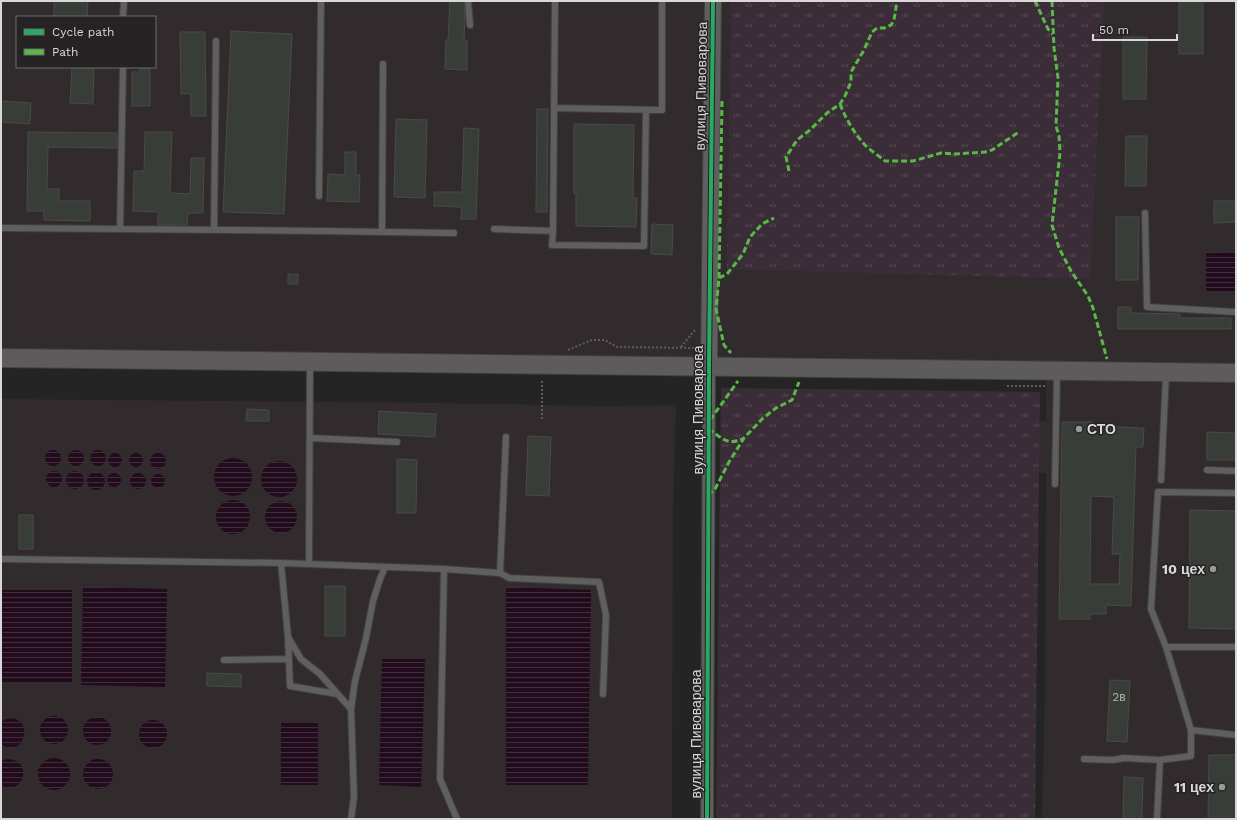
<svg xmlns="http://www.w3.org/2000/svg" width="1237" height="820" viewBox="0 0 1237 820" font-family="'Work Sans',sans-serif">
  <defs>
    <pattern id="grass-tufts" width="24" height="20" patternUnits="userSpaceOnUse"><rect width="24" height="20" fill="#3b2d37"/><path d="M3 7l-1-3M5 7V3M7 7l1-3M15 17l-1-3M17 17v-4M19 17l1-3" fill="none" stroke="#574b53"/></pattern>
    <pattern id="water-rules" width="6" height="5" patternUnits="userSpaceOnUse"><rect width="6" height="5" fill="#210b1c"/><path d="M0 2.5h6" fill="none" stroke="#412e3c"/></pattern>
  </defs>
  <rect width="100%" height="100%" fill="#242424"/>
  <path fill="#312b2e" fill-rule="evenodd" d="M1,1H1236V366L1,352ZM17,17H155V67H17Z
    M1046,379L1236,380V819H1042L1045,689L1046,473L994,472V420L1046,421Z
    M1,399L440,403L605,406L676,405L673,518L672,819H1Z"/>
  <path fill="url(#grass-tufts)" d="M731,1H1104L1090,279L727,269Z
    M721,388L1040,392L1035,819H716Z"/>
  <path fill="url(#water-rules)" d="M1206,252L1236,253V291H1206Z
    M90 458a8 8 0 1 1 16 0a8 8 0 1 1-16 0Z
    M68 458a8 8 0 1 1 16 0a8 8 0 1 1-16 0Z
    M45 458a8 8 0 1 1 16 0a8 8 0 1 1-16 0Z
    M108 460a7 7 0 1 1 14 0a7 7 0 1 1-14 0Z
    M129 460a7 7 0 1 1 14 0a7 7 0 1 1-14 0Z
    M150 461a8 8 0 1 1 16 0a8 8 0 1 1-16 0Z
    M214 477a19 19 0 1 1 38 0a19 19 0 1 1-38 0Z
    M261 479a18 18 0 1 1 36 0a18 18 0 1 1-36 0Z
    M46 479a8 8 0 1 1 16 0a8 8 0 1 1-16 0Z
    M66 480a9 9 0 1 1 18 0a9 9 0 1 1-18 0Z
    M87 481a9 9 0 1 1 18 0a9 9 0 1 1-18 0Z
    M130 481a8 8 0 1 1 16 0a8 8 0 1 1-16 0Z
    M107 480a7 7 0 1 1 14 0a7 7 0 1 1-14 0Z
    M151 481a7 7 0 1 1 14 0a7 7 0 1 1-14 0Z
    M216 517a17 17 0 1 1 34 0a17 17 0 1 1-34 0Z
    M265 517a16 16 0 1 1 32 0a16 16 0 1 1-32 0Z
    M83,587L167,589L165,687L81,685Z
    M506,587L591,590L588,785H506Z
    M1,590H72V682H1Z
    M382,659H425L421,787L379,785Z
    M40 730a14 14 0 1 1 28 0a14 14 0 1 1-28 0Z
    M83 731a14 14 0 1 1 28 0a14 14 0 1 1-28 0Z
    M6,719C36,713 25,762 1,744V722Z
    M139 734a14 14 0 1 1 28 0a14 14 0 1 1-28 0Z
    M281,723H318V785H281Z
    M38 774a16 16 0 1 1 32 0a16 16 0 1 1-32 0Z
    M7,759C35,760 23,798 1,785V761Z
    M83 774a15 15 0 1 1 30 0a15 15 0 1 1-30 0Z"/>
  <path fill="#393d38" stroke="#4a4a4a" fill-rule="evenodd" d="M54,1H88L87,17H54Z
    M450,1H464L465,20L464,40H467V70L445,69L446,40H448Z
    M1179,1H1203V54H1179Z
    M231,31L292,34L284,214L223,212Z
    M180,32H205L206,116H191V94H181Z
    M1123,37H1147L1146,99H1123Z
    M72,67H94L93,104L70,103Z
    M140,67H150V106H132V72H140Z
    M1,101L31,103L30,124L1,122Z
    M537,109H548L547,212H536Z
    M396,119L427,120L425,198L394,197Z
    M574,124L634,125L633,198H637L636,227L576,226V194H574Z
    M464,128L479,129L476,219H461L462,207L434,206V192H462Z
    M28,132L117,133V148L48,147L47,189H59V201H90V221L44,220V211H27Z
    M145,132H172L170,193L190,194L191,158H204L203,213H188L187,225H158V212L133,211L134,171H144Z
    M1126,136H1147L1146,186H1125Z
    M345,152H356V175H360L359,202L327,201L328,174L345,175Z
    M1214,201H1236V222L1214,223Z
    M1116,217H1139L1138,280H1116Z
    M652,224L673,225L672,255L651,254Z
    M288,274H298V284H288Z
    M1118,307H1131V313L1180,314V318H1231V329H1118Z
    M247,409L269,410V421H246Z
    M379,411L436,414L435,437L378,434Z
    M1062,422H1092V426L1144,428L1143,447H1136L1131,606L1106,605V614H1090V619H1059ZM1091,496L1114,497L1112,554H1120L1119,584H1090Z
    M1207,432L1236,433V460H1207Z
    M528,436L551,437L549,496L526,495Z
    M397,459L417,460L416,513H397Z
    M1190,510L1236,511V629L1189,628Z
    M19,515H33V549H19Z
    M325,586H345V636H325Z
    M207,673L241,674V687L207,686Z
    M1110,680L1130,681L1127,742L1107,741Z
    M1209,755H1236V819H1208Z
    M1124,777L1143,778L1142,819H1123Z"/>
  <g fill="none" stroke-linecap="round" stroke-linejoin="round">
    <defs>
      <path id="service" d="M468,1L470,25
        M123,17L124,1
        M554,108L662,110V1
        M319,196L321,1
        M1145,213L1147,307L1236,312
        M1,228L120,229L123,67
        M120,229L320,231L454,233
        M494,229L553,231L555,1
        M214,230L216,41
        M553,231L552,245L644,246L646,110
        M382,232L383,64
        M310,438L397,442
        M1207,470L1236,471
        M1161,480L1166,374
        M1055,484L1057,373
        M1236,493L1158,492L1151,609L1166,647H1236
        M1,559L281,563L444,569
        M281,563L288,637L301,659L320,674L351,709L354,797L351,819
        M309,564L310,363
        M500,573L509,578L599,582L606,615L603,694
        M288,639L290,686L337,694
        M1166,647L1191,730L1236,735
        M224,660L289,659
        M351,709L355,681L366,638L373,601L380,579L385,567
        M1084,759L1113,760L1124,758L1160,760
        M457,819L440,779L444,569L500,573L506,437
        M1157,819L1160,760L1191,756V730"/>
      <path id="minor" d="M707,819L709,366"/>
      <path id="tertiary" d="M709,366L713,1"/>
      <path id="secondary" d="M1,358L1236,373"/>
    </defs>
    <use href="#service" stroke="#424141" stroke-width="8"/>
    <use href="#minor" stroke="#424141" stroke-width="14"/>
    <use href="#tertiary" stroke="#424141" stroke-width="18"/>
    <use href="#secondary" stroke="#424141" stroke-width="20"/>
    <path stroke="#5d5d5d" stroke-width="2" stroke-dasharray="2 2" stroke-linecap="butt" d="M681,347L695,330
      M568,350L592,340H605L617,347L697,348
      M1007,386H1045
      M542,419V379"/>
    <use href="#service" stroke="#605f60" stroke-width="6"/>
    <use href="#minor" stroke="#605f60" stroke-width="12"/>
    <use href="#tertiary" stroke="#605f60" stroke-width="16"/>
    <use href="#secondary" stroke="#5d5b5c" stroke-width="18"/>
    <path stroke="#58b947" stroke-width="3" stroke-dasharray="6 3" stroke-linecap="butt" d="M1035,1L1048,29L1053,34
      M1052,1L1054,48L1058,78L1056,126L1059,136L1060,153L1052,225L1059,248L1071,271L1088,296L1093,308L1107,359
      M722,101L719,278L716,309L724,345L731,353
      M840,104C846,119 854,133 865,145C870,150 879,156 885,161H913L941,153L955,154L985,152L992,150L1019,132
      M789,171L786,157L797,140L810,130L827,113L840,104L845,96L851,82V72L864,50L872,32L877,28H884L891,25L894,20L897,1
      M719,278L727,274L743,254L750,237L762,224L774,218
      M710,420L738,381
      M708,429C722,437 727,447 744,438
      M708,495L715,489L729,462L744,438L762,419L776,408L792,400L799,382"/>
    <defs>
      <path id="cycleway" d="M707,819L709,366L713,1"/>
    </defs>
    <use href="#cycleway" stroke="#252324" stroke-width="6"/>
    <use href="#cycleway" stroke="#26ab63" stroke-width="4"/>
  </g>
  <g fill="#9a9899" stroke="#252324" stroke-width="1.5">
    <circle cx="1079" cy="429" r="4"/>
    <circle cx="1213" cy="569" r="4"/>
    <circle cx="1222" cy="787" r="4"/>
  </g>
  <g text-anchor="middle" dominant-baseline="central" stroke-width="3" stroke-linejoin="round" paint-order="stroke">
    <g font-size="12" fill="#b1b0b0">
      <text x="1119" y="697">2в</text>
    </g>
    <g font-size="14" fill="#d9d7d8" stroke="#252324">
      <text transform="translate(701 86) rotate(-89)">вулиця Пивоварова</text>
      <text transform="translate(698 410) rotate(-90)">вулиця Пивоварова</text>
      <text transform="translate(696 734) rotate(-90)">вулиця Пивоварова</text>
    </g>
    <g font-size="14" font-weight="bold" fill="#d9d7d8" stroke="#252324" text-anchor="end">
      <text x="1087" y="429" text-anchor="start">СТО</text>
      <text x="1205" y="569">10 цех</text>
      <text x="1214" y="787">11 цех</text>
    </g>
  </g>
  <rect width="1237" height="820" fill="none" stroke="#d9d7d8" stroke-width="4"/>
  <rect x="16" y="16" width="140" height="52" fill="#252324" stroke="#6d6b6c"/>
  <rect x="24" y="29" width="20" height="6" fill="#26ab63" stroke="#6d6b6c"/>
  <text x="52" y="36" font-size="12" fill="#d9d7d8">Cycle path</text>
  <rect x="24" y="49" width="20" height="6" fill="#58b947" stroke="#6d6b6c"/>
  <text x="52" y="56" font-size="12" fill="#d9d7d8">Path</text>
  <path d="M1093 34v6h84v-6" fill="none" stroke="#d9d7d8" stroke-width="2"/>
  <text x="1099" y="34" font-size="12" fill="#d9d7d8" stroke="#252324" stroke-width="3" paint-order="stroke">50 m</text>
</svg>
